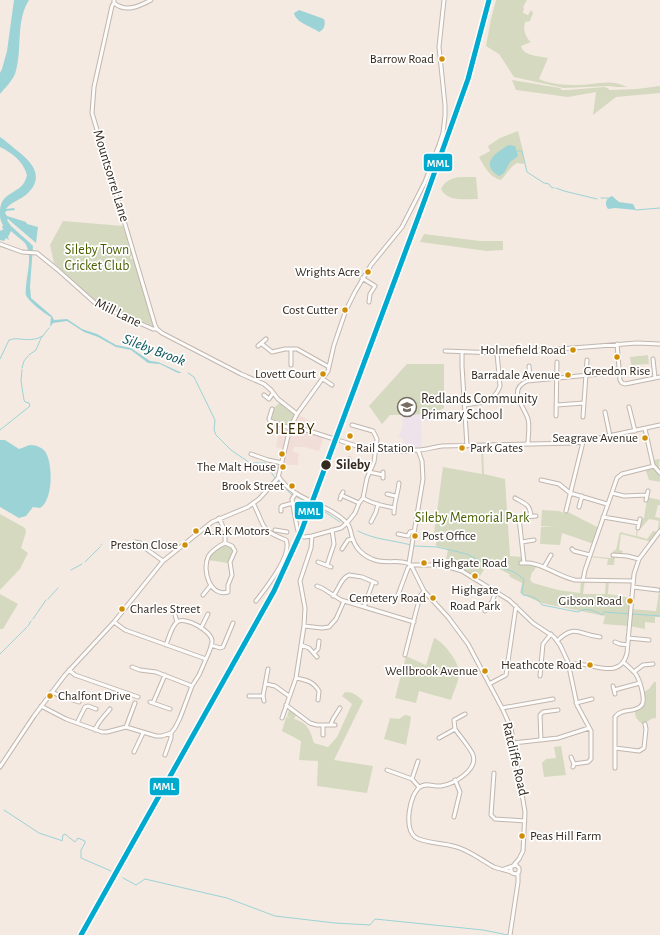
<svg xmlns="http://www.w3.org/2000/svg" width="660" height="935" viewBox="0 0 660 935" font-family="'Alegreya Sans',sans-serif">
  <rect width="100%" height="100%" fill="#f4eae2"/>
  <path fill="#f2ded9" d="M297,414L310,421L307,431L324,436L319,451L304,447H294L293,452L299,453L298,465H282L279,477L271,470L273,463L279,465L283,449L276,447L280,425Z"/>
  <path fill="#eee3eb" d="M407,364H444V408L434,414V421H421L422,448L405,449V441L398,436L402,428L403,415H390L382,424L369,406Z"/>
  <path fill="#d5d9bf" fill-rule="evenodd" d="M496,0H527L523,7L524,8L523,13L528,15L531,10L533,13L530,21L525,22C523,29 525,37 531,42L521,46C523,56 539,56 548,58L539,79C549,84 565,85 577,85C594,85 611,78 627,87H617L610,86L564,88L514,77L499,54L486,46L491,19Z
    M512,80L560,88L562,90H568L605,87L609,89V90L637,89L660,86V93L616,97L593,115L596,92L568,97L516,90Z
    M518,131L523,151L524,164L517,163C511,166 506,175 501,180C490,178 484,166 479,157L490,151L488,146L500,138Z
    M463,177H476L478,199C466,199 447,202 441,189C445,180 454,177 463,177Z
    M63,221L123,226L132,255L130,257V259H134L153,326L98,303L93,299L54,263L50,245Z
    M424,234L480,241H503V250L487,251L420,242Z
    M648,355L649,364L631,365L630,357Z
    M407,364H444V408L434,414L390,415L382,424L369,406Z
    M281,402L297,414L290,428L270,421L272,409Z
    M481,446H483L484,474L505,479L510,556L523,557L524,562L537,564L534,571L532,572L530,580L533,583L558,590L580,593L581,580H585L583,594H605L606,580H609L608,594L632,598L631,609L656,611L660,586V617H655V623L645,622V629L629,626L603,624L605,616L541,603L520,593L522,583L510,577L509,574L487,563L482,573L477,580L462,571L445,565L448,549L436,546V536L434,533L443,467L482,474Z
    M660,459V461L659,462L660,482L649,480L645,468L654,466L652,460Z
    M646,497L660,500V505H658L655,517L660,518V531L652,542L621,534L619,550L623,551L621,556L615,555L614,565H607L608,559L589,557L590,556L611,558L614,550H616L620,532L636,536L637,527L640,519L644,518L647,500ZM649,519L659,521L658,528L659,532L653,531L647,539L637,536L638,528H641Z
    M542,510L559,511L564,513L566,511L599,528L594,544L562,533L560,545L540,544L541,527H555L541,526Z
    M0,514L25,528L26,532L21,548L28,553L20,569L0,590Z
    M226,545L231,548L233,551L228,563L208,560C211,554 219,547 226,545Z
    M0,594L18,604L3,629H0Z
    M434,638C443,641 459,662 459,672C459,681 454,691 451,700L419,691L416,703L395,698L406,656L439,671L426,665Z
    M654,682H656V718C649,718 648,723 642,724L636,718L634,708L642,705V693L649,689Z
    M345,692C353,692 357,695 363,701L334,760L373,766L367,793L317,786L318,761L299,760L301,741L282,731L286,717L290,718L287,716L289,710L296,715L294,719C308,723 310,730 314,743L328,747L337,737L352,704L342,696Z
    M405,715L410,716L411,718L406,745L384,739L390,718L399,719Z
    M561,746L566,775L544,777L542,763L546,759L556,758L554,747Z"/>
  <path fill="#9cd3d6" d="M14,0H29C15,22 23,50 15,74C12,81 5,88 0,94V73L2,69L7,51Z
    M299,10L324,19C326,24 324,30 319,32C311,26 296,23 294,13Z
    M0,137C5,140 10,145 15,149C31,161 46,176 27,194C20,200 11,202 6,209L14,208L15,210L6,211L5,213L7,216L26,222L27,224L38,227L36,243L8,219L7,220L11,226L30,243L33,246L30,287L31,298L52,316L54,320L67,319L82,329L97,334L116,345L131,348L150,361L158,362L182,373H188H178L160,364L148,363L131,350L116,347L98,337L84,332L67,321L53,323L50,327L51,317C45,314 28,301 26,295C25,293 26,289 26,286C27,273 33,255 25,243C21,239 15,235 11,231L8,237L9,240L6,238L4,241L0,240V231L4,229L2,228L3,225C0,220 0,217 0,212C0,189 23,196 27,175C23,161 12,153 0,147Z
    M509,145L515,146L518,156L510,162L504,173L499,176C479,164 496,152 509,145Z
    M612,196L619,202L633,204L636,210L615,208L608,209C604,204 606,198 612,196Z
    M0,440H5L19,449C23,448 27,445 31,445C36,445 44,448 46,453C53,465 53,501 40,508L33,507L26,516L19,518L0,507Z"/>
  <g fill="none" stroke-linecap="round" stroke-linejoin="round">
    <path stroke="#9cd3d6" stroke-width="1" d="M517,151H522L527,172L544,183L549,184L551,187L554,188
      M556,188L564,191L597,199
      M601,198H608
      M636,210L660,208
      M29,355L36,350L41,338L49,328
      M0,359L9,340C19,336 29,344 43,336
      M22,368L24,361L28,356
      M188,373L194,377L215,420L214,430L216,435L231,450L250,463H265L275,478
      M0,430L30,406L29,403L25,402L24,400L21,381L22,370
      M277,480L292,495
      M295,496L319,508L340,522
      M358,531C375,540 393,540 411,545
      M101,545L102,544
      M414,546L437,547L467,554L489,566H496L514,572L524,579L522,592L523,595C531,596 538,598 542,605L578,612C586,607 593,610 602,615L604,612L660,616
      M85,562L100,547
      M71,570L82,564
      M48,599L58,588
      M33,619L46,600
      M28,626L31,621
      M0,654L27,627
      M4,810L39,833L60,840L62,841L63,835L65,834L75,842L78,838L85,841V843L81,850V858L111,871
      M123,878L136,885L145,879L227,898L275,916L335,923L370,925L375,919L483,930L508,935"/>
    <defs>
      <path id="minor" d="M114,0V3L112,6L94,87L92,113L155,325L157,329L162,333L241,374L264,384L271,390L278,399L297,414
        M114,3C126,13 140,6 151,0
        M0,244L22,252L37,253L58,270L96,304L153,329H157
        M362,278L375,286L370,294L369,302
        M262,344L272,352L285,349H297L329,367
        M617,344L620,380L622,383L625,384L660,377
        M258,346L266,339
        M445,351L497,353L560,349L637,343L660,344
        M462,352V366L467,446
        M653,359L655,378
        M291,365V349
        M529,366L530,380
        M323,379L332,385
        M264,395L269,399L273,393
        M465,405C479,403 495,402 500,386L497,353
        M557,405L584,403
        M629,407L635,431
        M272,409L269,419L270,421L290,428
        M605,412L610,436
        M556,416L557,362
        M583,417L587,360
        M291,425L334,439
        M645,429L653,465L660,473
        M341,441C365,450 391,453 417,450C426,450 433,447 442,446L576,443L660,425
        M528,444C528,436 530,426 528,419C524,406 507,390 527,381L620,372
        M251,454L268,460L282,463
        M348,463L371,468
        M347,467L349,459
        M369,472L383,475
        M279,477C294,501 328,503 347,523C350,526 351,532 352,537C355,547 362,555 372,559C383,565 402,558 411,565
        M383,478V472
        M541,480L559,484L570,493L607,504
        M296,493L292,499C293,504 297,531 299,534
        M612,493L624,496L647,495
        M387,494L395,496
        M341,495L359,503
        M363,498C374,505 382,505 394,508
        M515,498C525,504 530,504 531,516
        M340,499L343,492
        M646,500L648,491
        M253,503C266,527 258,529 286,540C293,555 265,589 256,601
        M579,507L582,496
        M281,511V507L282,506L293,503
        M566,511L583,442
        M394,513C394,502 398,493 399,483
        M603,517L639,523
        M219,518L225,531V543
        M513,518L536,516
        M519,518L524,563
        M371,522L376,512L378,504
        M638,528L640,519
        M275,530L287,532
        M398,534L408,536L410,532L414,531
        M304,537L312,536L341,528L347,523L355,513L359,503L363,498L367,478L374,462L377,439L373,431L352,425
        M135,542L140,543L145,548L163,561
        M522,542L534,540
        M225,543L232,546L235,551L230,562L232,575L228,585V592C210,597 202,571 208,557C210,552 220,545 225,543Z
        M342,549L348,540L353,539
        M572,549L574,551L590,555
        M613,555L627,556L639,559
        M318,562L331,567
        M409,563L423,479L422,461L418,450
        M521,563C541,561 556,576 575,580L633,581
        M327,565L334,544L332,530
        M411,565L424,591L448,617L468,644L502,708L511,728L525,812L523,851L519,859L513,866
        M411,565H442L462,571L509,600L533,623L554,637L560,645L568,662L577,705L591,731V759L588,762L574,764
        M544,567L551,555
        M583,580L585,570L617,478L622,474L654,466
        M317,586L322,588L341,600L414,622
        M633,587L658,590
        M203,595L211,585
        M398,595L408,568L411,565
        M333,596C340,588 340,579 349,575L362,577L376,583
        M364,607L373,582
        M485,611L487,607L492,602L496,591
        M175,615L177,622
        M114,622L125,630L206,659L199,675L192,686L180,718L175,728L171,733L162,736H156L126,727
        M304,626L305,608L300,581L311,548L312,536
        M201,628L208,614
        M628,638L649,640
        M557,641C575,623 579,635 600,637
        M615,642L620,644L628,645
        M166,645C169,638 171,627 177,622C185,616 212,631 212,641C212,647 208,654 206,659
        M211,645L220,648L223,647L233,623
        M301,645L309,648L317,657
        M314,653L318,649L319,641
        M405,655L420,596L424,591
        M569,664C588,660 620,683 627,653L634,574L639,559L660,531
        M132,667L140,670L156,672L192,686
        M69,670L75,675L138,697
        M634,672L643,665L653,664
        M540,676L543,644L551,634
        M296,678C306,680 313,681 319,691L318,700
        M266,684L275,686L289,696
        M489,684L506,675L516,606
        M613,686L615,694
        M614,690L640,683
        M52,692L58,695L79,702
        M249,696H263
        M264,701L263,696L268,669
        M150,702L170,709
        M153,703L165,675
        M576,703L592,699
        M286,705L310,723L317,725H335
        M41,706L66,719L102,732H107L126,727
        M502,708L553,699
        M282,718L296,678L304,626L322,628L329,627L336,619L344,601
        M77,723L85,707L88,706L96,709
        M331,724L333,719L340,708
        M323,725V735
        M126,727L135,703
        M455,729L454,720L465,714
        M95,730C99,720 104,717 110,709
        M439,738L455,729C459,735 471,749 473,755C478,770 454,784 441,786C434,787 426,782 420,787C409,795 404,828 415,837C423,843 443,843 453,846C468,849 481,860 494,867C499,869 506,870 511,872
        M541,740L540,715L543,712L558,710
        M513,743L558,738L589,728
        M615,748L639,751L644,748L646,729L645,724
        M134,752L143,733
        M165,755L171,738V733
        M571,757L574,764L573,767
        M0,767L34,716L65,675L114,622L163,561L212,522L248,507L259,499L278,478L290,428L297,414L328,371L334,345L346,310L355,292L371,265L402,227L425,182L439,145L443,133L445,116V105L439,47L444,0
        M615,768V717C621,708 634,713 641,706C647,701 639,678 635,673C631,669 627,665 623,662
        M387,770L412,779L419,787
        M494,773L491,815L495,819L525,821
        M412,779L418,761
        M454,817L460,792L455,780
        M504,869L516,865L519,868V872L516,874L512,873L511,870V867
        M510,935L518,882V873"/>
    </defs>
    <use href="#minor" stroke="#c0b6ae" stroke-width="5"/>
    <use href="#minor" stroke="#fdfcfb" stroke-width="3"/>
    <defs>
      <path id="rail-1" d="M81,935L274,591L301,532L425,199L468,79L489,0"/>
    </defs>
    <use href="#rail-1" stroke="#fff" stroke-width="8"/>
    <use href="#rail-1" stroke="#00a9ce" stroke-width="5"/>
  </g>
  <defs>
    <symbol id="school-ring" viewBox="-11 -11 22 22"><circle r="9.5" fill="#fff" stroke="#776d63" stroke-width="1.5"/><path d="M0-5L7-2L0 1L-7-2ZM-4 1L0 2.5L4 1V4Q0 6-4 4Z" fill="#776d63"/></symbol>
  </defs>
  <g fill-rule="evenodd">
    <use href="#school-ring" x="396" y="396" width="22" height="22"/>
  </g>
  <g fill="#d08d06" stroke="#fff" stroke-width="1.5">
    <circle cx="442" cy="59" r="3.5"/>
    <circle cx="368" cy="272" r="3.5"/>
    <circle cx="345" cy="310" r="3.5"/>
    <circle cx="573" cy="350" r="3.5"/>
    <circle cx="617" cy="357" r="3.5"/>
    <circle cx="323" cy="374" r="3.5"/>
    <circle cx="568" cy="375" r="3.5"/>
    <circle cx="350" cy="436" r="3.5"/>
    <circle cx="645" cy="438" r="3.5"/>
    <circle cx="348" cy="448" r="3.5"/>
    <circle cx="462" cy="448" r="3.5"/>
    <circle cx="282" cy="454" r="3.5"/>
    <circle cx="283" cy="467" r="3.5"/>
    <circle cx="292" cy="486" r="3.5"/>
    <circle cx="196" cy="531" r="3.5"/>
    <circle cx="415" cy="536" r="3.5"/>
    <circle cx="185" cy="545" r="3.5"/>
    <circle cx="424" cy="563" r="3.5"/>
    <circle cx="475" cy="576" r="3.5"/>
    <circle cx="433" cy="598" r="3.5"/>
    <circle cx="630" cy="601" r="3.5"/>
    <circle cx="122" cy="609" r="3.5"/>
    <circle cx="590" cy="665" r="3.5"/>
    <circle cx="485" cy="671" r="3.5"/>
    <circle cx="50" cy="696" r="3.5"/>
    <circle cx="522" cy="836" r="3.5"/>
  </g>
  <circle fill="#34291f" stroke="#fff" stroke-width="1.5" cx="326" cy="465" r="5.5"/>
  <g text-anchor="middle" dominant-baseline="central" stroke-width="3.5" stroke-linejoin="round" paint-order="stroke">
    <g font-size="13" fill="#34291f" stroke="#fff" text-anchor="end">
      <text x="434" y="59">Barrow Road</text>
      <text x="360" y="272">Wrights Acre</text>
      <text x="338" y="310">Cost Cutter</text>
      <text x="566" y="350">Holmefield Road</text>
      <text x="617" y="371" text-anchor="middle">Greedon Rise</text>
      <text x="316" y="374">Lovett Court</text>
      <text x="560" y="375">Barradale Avenue</text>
      <text x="638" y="438">Seagrave Avenue</text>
      <text x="356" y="448" text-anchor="start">Rail Station</text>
      <text x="470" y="448" text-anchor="start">Park Gates</text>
      <text x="276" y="467">The Malt House</text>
      <text x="284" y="486">Brook Street</text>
      <text x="204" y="531" text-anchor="start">A.R.K Motors</text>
      <text x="422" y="536" text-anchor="start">Post Office</text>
      <text x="178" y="545">Preston Close</text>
      <text x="432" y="563" text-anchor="start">Highgate Road</text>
      <text x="475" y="590" text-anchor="middle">Highgate<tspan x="475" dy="16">Road Park</tspan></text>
      <text x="426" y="598">Cemetery Road</text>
      <text x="622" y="601">Gibson Road</text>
      <text x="130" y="609" text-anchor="start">Charles Street</text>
      <text x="582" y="665">Heathcote Road</text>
      <text x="478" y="671">Wellbrook Avenue</text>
      <text x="58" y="696" text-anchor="start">Chalfont Drive</text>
      <text x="530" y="836" text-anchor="start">Peas Hill Farm</text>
    </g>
    <g font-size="14" fill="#34291f" stroke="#fff">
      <text transform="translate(111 176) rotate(73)">Mountsorrel Lane</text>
      <text transform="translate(118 313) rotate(26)">Mill Lane</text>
      <text transform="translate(515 759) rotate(77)">Ratcliffe Road</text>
    </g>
    <g font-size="14" fill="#485e00" stroke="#fff">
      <text x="97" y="250">Sileby Town<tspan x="97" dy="16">Cricket Club</tspan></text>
      <text x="472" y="518">Sileby Memorial Park</text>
    </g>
    <g font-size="14" fill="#34291f" stroke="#fff" text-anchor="start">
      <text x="421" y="399">Redlands Community<tspan x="421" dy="16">Primary School</tspan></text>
    </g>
    <g font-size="14" font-weight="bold" fill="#34291f" stroke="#fff" text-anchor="start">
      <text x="336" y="465">Sileby</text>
    </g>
    <g font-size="15" font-style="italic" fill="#0c565b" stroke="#fff">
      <text transform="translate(154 350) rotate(21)">Sileby Brook</text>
    </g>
    <g font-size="16" letter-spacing="1" fill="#3b2a01" stroke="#fff">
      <text x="291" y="429">SILEBY</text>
    </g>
  </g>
  <g stroke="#fff" stroke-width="1.5">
    <rect x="423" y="153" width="30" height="19" rx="4" fill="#00a9ce"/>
    <rect x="294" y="501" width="30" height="19" rx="4" fill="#00a9ce"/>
    <rect x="149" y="777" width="31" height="19" rx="4" fill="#00a9ce"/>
  </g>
  <g font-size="11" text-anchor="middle" font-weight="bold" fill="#fff">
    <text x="438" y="167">MML</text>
    <text x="309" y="515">MML</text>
    <text x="164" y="790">MML</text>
  </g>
</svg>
